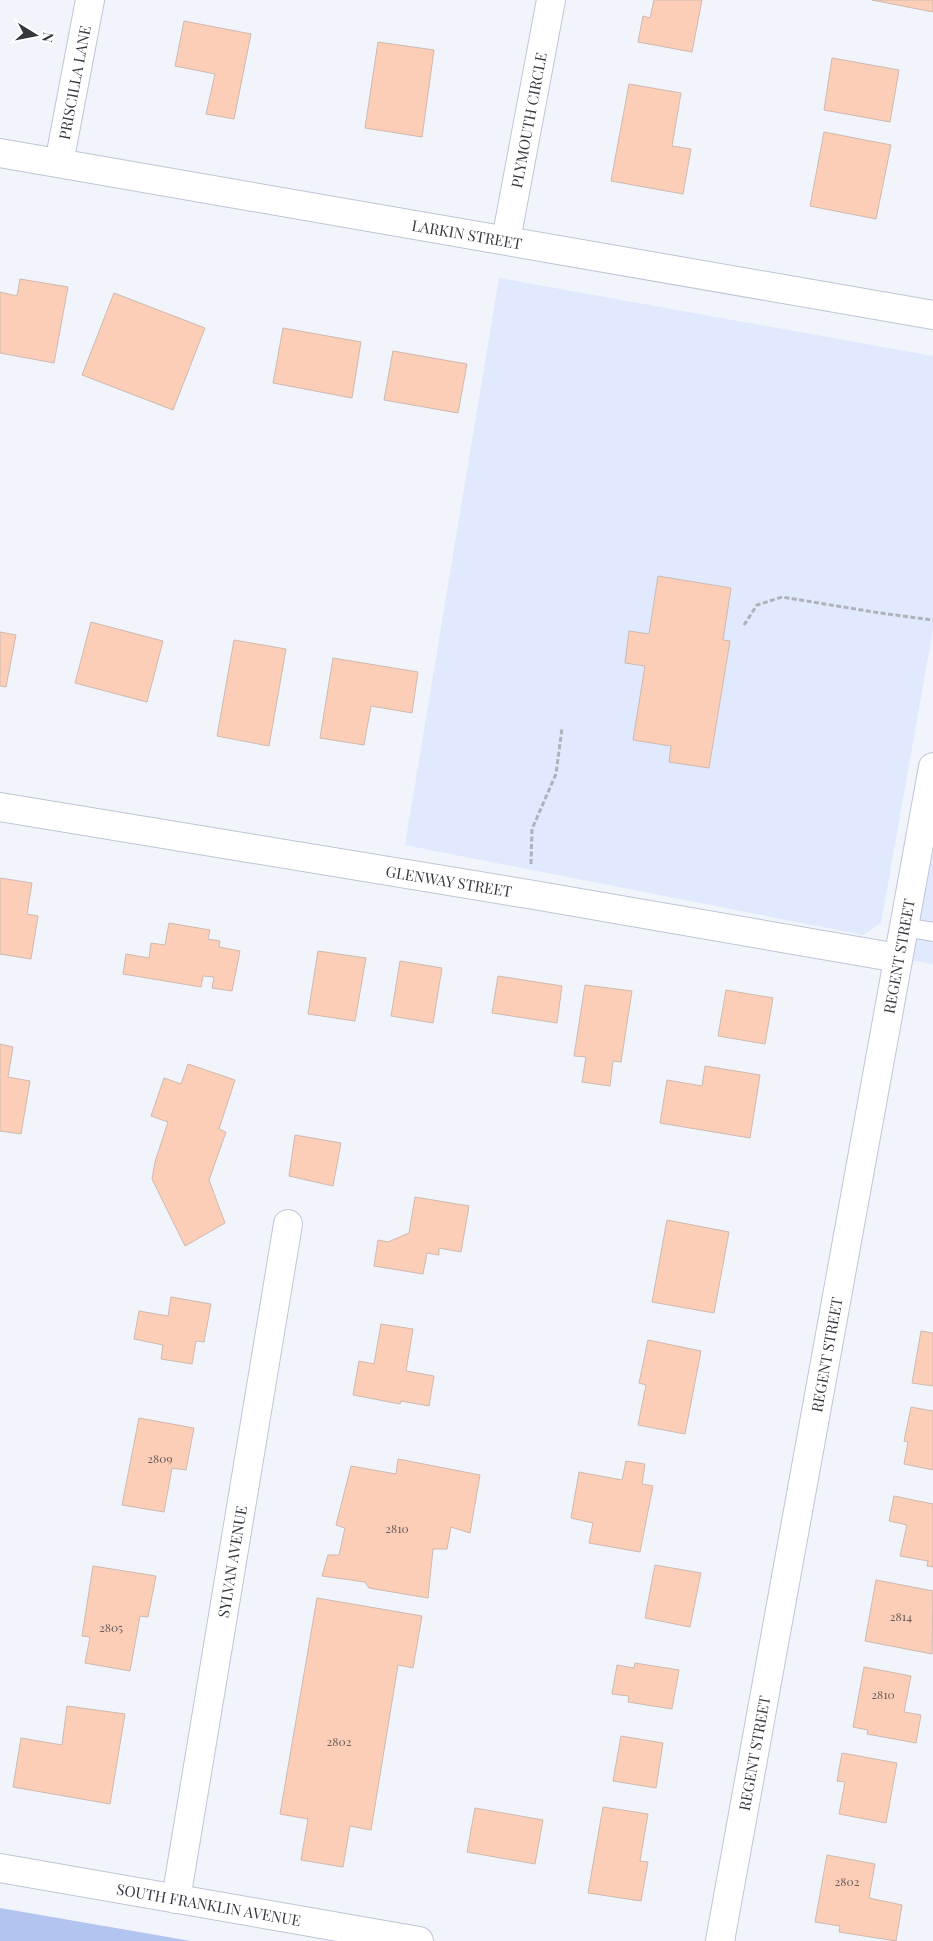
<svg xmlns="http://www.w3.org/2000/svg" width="933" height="1941" viewBox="0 0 933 1941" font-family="'Playfair Display',serif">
  <rect width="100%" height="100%" fill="#f1f4fb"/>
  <path fill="#e0e9fd" d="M499,278L933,356V629L881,923L863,935L405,845Z
    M933,767V964L898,958Z"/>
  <path fill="#b2c4ef" d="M0,1908L191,1941H0Z"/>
  <path fill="#fdceb7" stroke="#cdb9af" d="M654,0H702L692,52L638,42L643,16L650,18Z
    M872,0H933V12Z
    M184,21L251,34L234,119L206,114L215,74L175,66Z
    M378,42L434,50L422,137L365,128Z
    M832,58L899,70L890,122L824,110Z
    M629,84L681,93L672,146L691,149L683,194L611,181Z
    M824,132L891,145L876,219L810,206Z
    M20,279L68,287L54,363L0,353V292L17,296Z
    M114,293L205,328L173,410L82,375Z
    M283,328L361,342L352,398L273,383Z
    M393,351L467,364L458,413L384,400Z
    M658,576L731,588L723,640L730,641L709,768L669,762L671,746L633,740L645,666L625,663L629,631L649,634Z
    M91,622L163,641L147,702L75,683Z
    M0,632L16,635L6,687L0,686Z
    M234,640L286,649L269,746L217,736Z
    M333,658L418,672L412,713L371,706L364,745L320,738Z
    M0,878L32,883L27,914L38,916L31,959L0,954Z
    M169,923L210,930L208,939L220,941L219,947L240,951L232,991L212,988L214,977L203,976L201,987L123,974L126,954L149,958L151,943L165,945Z
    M318,951L366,958L355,1021L308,1014Z
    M400,961L442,968L433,1023L391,1016Z
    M498,976L562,986L557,1023L492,1013Z
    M585,985L632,991L621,1062L613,1061L610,1086L582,1082L586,1057L574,1056Z
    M726,990L773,998L765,1044L718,1036Z
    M0,1044L13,1047L8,1077L30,1081L21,1134L0,1131Z
    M188,1064L235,1080L219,1129L226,1132L209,1180L225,1223L185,1246L152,1179L155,1162L168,1122L151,1116L164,1078L181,1084Z
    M705,1066L760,1075L750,1138L660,1123L667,1080L702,1086Z
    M295,1135L341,1143L333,1186L289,1176Z
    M415,1197L469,1206L461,1252L439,1248V1255L427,1253L423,1274L374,1266L378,1240L388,1242L409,1233Z
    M667,1220L729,1232L714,1313L652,1302Z
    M171,1297L211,1304L204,1342L196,1341L192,1364L161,1359L163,1345L134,1339L139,1311L168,1316Z
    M381,1324L413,1329L406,1371L434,1376L429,1406L401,1401L400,1404L353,1395L359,1361L374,1364Z
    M921,1331L933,1333V1386L912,1383Z
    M648,1340L701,1351L685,1434L638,1425L646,1385L639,1383Z
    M911,1407L933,1411V1470L904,1464L908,1442L904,1441Z
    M139,1418L194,1428L186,1470L172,1468L164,1512L122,1505Z
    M398,1459L480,1475L470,1533L451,1527L447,1549H433L428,1598L369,1588L365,1582L322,1576L328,1555H339L345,1528L336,1525L351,1466L396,1474Z
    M626,1461L645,1464L642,1484L653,1486L640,1552L589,1543L593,1523L571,1518L579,1472L622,1480Z
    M894,1496L933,1504V1567L927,1566L928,1561L900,1556L907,1525L889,1521Z
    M655,1565L701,1573L690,1627L645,1618Z
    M93,1566L156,1576L148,1617L140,1616L130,1671L85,1663L90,1637L82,1636Z
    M876,1580L933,1591L932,1654L865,1641Z
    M317,1598L422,1616L413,1668L398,1665L371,1830L350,1826L343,1867L301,1860L308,1819L280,1814Z
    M635,1663L679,1670L672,1709L628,1702L629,1696L612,1694L617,1665L634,1668Z
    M864,1667L911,1676L904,1712L921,1715L916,1743L867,1734L868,1730L853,1727Z
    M67,1706L125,1714L110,1804L13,1787L21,1738L62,1745Z
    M621,1736L663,1743L656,1788L613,1781Z
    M842,1753L897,1763L886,1823L839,1814L845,1782L837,1781Z
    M603,1807L648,1814L640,1861L648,1862L641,1901L588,1893Z
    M475,1808L543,1820L535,1864L467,1852Z
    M827,1855L875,1864L869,1898L902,1905L896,1941L839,1932L840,1926L815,1922Z"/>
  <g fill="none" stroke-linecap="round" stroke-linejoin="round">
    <defs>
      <path id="service" d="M904,927L933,932"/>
      <g id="minor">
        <path id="s1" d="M0,153L933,315"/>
        <path id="s2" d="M59,163L90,0"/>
        <path id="s3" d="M506,240L551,0"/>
        <path id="s4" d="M0,807L534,895L898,958"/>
        <path id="s5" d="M176,1899L288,1224"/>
        <path id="s6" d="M720,1941L933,767"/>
      </g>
      <g id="tertiary">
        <path id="s7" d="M0,1868L419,1941"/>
      </g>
    </defs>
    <use href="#service" stroke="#bdc5d7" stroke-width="20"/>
    <use href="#minor" stroke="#bdc5d7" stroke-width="30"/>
    <use href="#tertiary" stroke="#bdc5d7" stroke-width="30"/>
    <path stroke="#afb2b9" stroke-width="3" stroke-dasharray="5 2.5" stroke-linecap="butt" d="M744,625L757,605L782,597L880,613L933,620
      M531,864L532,829L556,774L562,728"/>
    <use href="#service" stroke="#fff" stroke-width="18"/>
    <use href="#minor" stroke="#fff" stroke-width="28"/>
    <use href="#tertiary" stroke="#fff" stroke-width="28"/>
  </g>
  <g text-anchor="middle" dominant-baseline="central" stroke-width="4" stroke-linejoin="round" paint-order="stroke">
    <g font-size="12" fill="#665d5c">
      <text x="160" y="1458">2809</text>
      <text x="397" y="1528">2810</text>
      <text x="901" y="1616">2814</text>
      <text x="111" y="1627">2805</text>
      <text x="883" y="1694">2810</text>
      <text x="339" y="1741">2802</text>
      <text x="847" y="1881">2802</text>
    </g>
    <g font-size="15" fill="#34373e" stroke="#fff">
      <text stroke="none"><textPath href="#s2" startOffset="82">PRISCILLA LANE</textPath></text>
      <text stroke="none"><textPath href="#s3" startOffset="122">PLYMOUTH CIRCLE</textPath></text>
      <text stroke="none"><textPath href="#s1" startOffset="474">LARKIN STREET</textPath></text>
      <text stroke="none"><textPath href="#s4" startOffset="455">GLENWAY STREET</textPath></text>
      <text stroke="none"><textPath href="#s6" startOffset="1001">REGENT STREET</textPath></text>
      <text stroke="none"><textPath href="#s6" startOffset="596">REGENT STREET</textPath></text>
      <text stroke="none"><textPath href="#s5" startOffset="342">SYLVAN AVENUE</textPath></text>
      <text stroke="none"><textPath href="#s6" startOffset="191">REGENT STREET</textPath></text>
      <text stroke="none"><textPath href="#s7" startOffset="212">SOUTH FRANKLIN AVENUE</textPath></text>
    </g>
  </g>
  <g transform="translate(35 35) rotate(100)" stroke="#ffffff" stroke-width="4" paint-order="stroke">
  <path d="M0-4L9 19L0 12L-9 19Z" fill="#34373e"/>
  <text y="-8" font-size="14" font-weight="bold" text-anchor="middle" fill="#34373e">N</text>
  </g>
</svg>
